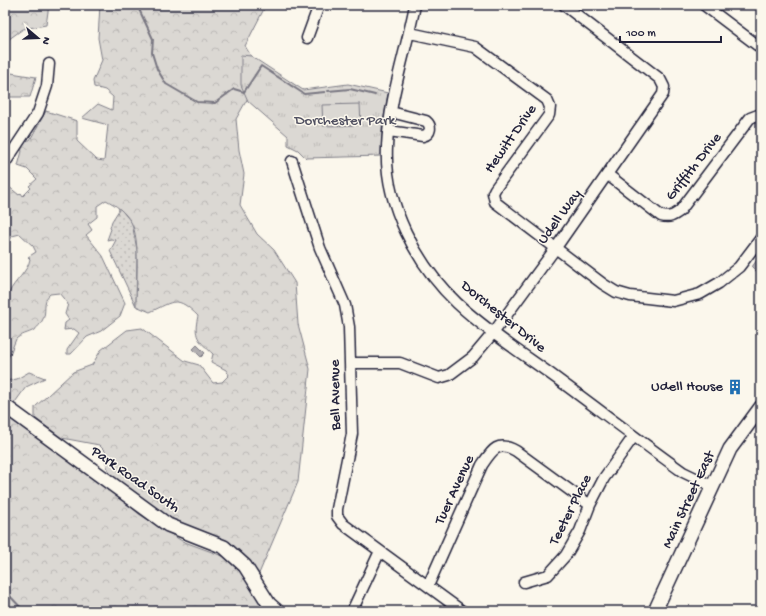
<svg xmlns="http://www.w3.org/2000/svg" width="766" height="616" viewBox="0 0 766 616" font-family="'Gochi Hand',sans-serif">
  <defs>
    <pattern id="grass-dots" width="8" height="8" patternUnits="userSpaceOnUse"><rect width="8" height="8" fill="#dbd8d3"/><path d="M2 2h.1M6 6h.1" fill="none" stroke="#bcb9b6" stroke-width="1.8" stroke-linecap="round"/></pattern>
    <pattern id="forest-crowns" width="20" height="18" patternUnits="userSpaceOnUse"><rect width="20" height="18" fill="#dbd8d3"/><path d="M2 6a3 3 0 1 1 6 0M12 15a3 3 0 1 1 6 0" fill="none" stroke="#bcb9b6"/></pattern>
    <pattern id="park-tufts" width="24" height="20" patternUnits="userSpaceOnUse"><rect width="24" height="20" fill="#dbd8d3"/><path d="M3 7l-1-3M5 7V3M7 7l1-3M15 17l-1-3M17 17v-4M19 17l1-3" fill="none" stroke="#bcb9b6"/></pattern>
  </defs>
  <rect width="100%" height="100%" fill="#fbf7ec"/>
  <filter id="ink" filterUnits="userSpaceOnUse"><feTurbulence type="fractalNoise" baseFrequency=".025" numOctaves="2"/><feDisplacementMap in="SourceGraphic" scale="8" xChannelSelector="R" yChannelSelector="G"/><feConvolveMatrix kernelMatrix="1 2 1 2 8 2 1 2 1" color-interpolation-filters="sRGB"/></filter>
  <g filter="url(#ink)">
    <path fill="url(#grass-dots)" stroke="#7e7d87" d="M118,206L132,223L137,250L136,306L111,253L110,251L116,240L111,239L107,240L111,229L110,228L112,221L119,210Z"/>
    <path fill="url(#forest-crowns)" stroke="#7e7d87" d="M5,5H49L46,25L23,29L5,42Z
      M100,5H266L245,46L251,56L249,96L236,119L239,150L244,174L240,205L257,234L274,250L295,283L298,324L310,369L298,482L258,576L240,551L224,542L174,524L111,478L106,463L107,453L99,445L62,438L35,418V407L73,372L92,365L101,350L127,330L142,328L185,361L199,365L213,383L222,382L229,375L226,370L211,362L213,354C198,340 193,337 198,316C177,295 174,301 150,312L136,306C136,286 141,239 131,222C125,212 116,205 106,200L97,206V217L88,224L92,230L86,235L103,256L125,303L120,316L101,331L87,337L71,354H67V350L79,333L74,329L64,330L65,323L69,320L65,314L68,304L59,293L50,294C41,302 48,312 42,321C34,335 25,331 16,339L10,354L5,362V294L9,293C14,281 28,272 30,259L28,257L36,252L33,246L20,234L12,236L10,241L5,239V177L9,179L8,186L19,195L21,193L23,196L31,188L29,186L37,179L27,169L18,166L22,151L19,146L23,140H30L46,111L77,121V141L97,160L104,161L108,125L82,118L98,104L112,110L113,97L105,90L94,87L93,81L102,60L98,38Z
      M5,72L36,77L30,97H5Z
      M29,372L45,378L26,387L13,405L5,399V381L17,379Z
      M5,413L112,490L139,514L182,541L228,558L274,611H5Z"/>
    <path fill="url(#park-tufts)" stroke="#7e7d87" d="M241,55L251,56L303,90L348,84L388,93L382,128V156L306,158L298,150L288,145V136L248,101L241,85Z"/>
    <path fill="#dbd8d3" stroke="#7e7d87" d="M360,104L361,125L323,126L322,105Z"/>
    <path fill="#b1aeb0" stroke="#787681" d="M761,254V276L752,267Z
      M197,345L205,353L201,357L193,349Z"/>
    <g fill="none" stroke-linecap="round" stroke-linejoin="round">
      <path stroke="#787681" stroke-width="2" d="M137,5L153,39L152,53L157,69L166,84L197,102L215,103L234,89L244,92L261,66L304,94L325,92
        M328,91L350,89L375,95
        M5,565L7,569V593L24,611"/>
      <defs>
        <path id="minor" d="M415,5C406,52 389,99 387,147C384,204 417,265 457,303C487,331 523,354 556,378C598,409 640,441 683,472L712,486
          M704,5L761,48
          M410,33L475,47L547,100L550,107L549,115L495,189L493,193L495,202L603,284L616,292L630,296L673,301L700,294L719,283L739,267L761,238
          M307,38L319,5
          M389,131L423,136C431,134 432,126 426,121L391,112
          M292,161L320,248L345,305L349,327L352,434L337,509V516L343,524L462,611
          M5,163L38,113L47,86L49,64
          M608,175L661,216C670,218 673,216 680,211L750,118L758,115L761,116
          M351,363H400L439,378L449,375L473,357L494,332L555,249L663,94L664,87L660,79L564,5
          M524,582L548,575L566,555L580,531L590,505L604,478L634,436
          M428,586L482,465C492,450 498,440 516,451L590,505
          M352,611L380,551"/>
        <path id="major" d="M5,406L168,525L224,547L245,566L269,604L277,611
          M655,611L730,449L761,407"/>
      </defs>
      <use href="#minor" stroke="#22223b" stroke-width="13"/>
      <use href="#major" stroke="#22223b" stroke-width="16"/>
      <use href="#minor" stroke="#fbf7ec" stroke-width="10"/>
      <use href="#major" stroke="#fbf7ec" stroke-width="13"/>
    </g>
  </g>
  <defs>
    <symbol id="building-bare" viewBox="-9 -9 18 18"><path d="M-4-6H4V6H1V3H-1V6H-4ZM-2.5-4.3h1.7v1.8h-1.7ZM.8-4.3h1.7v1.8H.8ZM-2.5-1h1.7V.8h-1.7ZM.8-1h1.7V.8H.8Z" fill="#1f6fb2" stroke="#fbf7ec" stroke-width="2.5" paint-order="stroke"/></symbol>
  </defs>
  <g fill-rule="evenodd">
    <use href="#building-bare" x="724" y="376" width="22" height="22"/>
  </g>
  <g text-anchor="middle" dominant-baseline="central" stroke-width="3" stroke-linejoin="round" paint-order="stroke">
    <g font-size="15" fill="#505061" stroke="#fbf7ec">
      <text x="345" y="121">Dorchester Park</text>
    </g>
    <g font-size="15" fill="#22223b" stroke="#fbf7ec">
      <text transform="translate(511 139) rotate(-55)">Hewitt Drive</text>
      <text transform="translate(694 167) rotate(-52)">Griffith Drive</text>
      <text transform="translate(560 217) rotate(-54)">Udell Way</text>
      <text transform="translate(503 317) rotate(39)">Dorchester Drive</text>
      <text transform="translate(336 395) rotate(-91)">Bell Avenue</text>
      <text transform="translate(135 480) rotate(35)">Park Road South</text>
      <text transform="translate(455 490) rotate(-65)">Tuer Avenue</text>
      <text transform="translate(689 500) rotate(-65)">Main Street East</text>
      <text transform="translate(571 510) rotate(-63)">Teeter Place</text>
    </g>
    <g font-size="15" fill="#22223b" stroke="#fbf7ec" text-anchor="end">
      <text x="723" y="387">Udell House</text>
    </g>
  </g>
  <rect width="766" height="616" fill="none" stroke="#fbf7ec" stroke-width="20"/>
  <rect x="10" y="10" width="746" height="596" fill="none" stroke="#22223b" stroke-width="1.5" filter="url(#ink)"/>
  <g transform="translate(38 38) rotate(109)" stroke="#fbf7ec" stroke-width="3" paint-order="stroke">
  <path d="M0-3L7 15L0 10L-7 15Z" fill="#22223b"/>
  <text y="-6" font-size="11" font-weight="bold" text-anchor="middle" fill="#22223b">N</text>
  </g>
  <path d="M620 36v6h101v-6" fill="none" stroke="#22223b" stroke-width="2"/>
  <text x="626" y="36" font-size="12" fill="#22223b" stroke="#fbf7ec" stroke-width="3" paint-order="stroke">100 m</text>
</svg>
